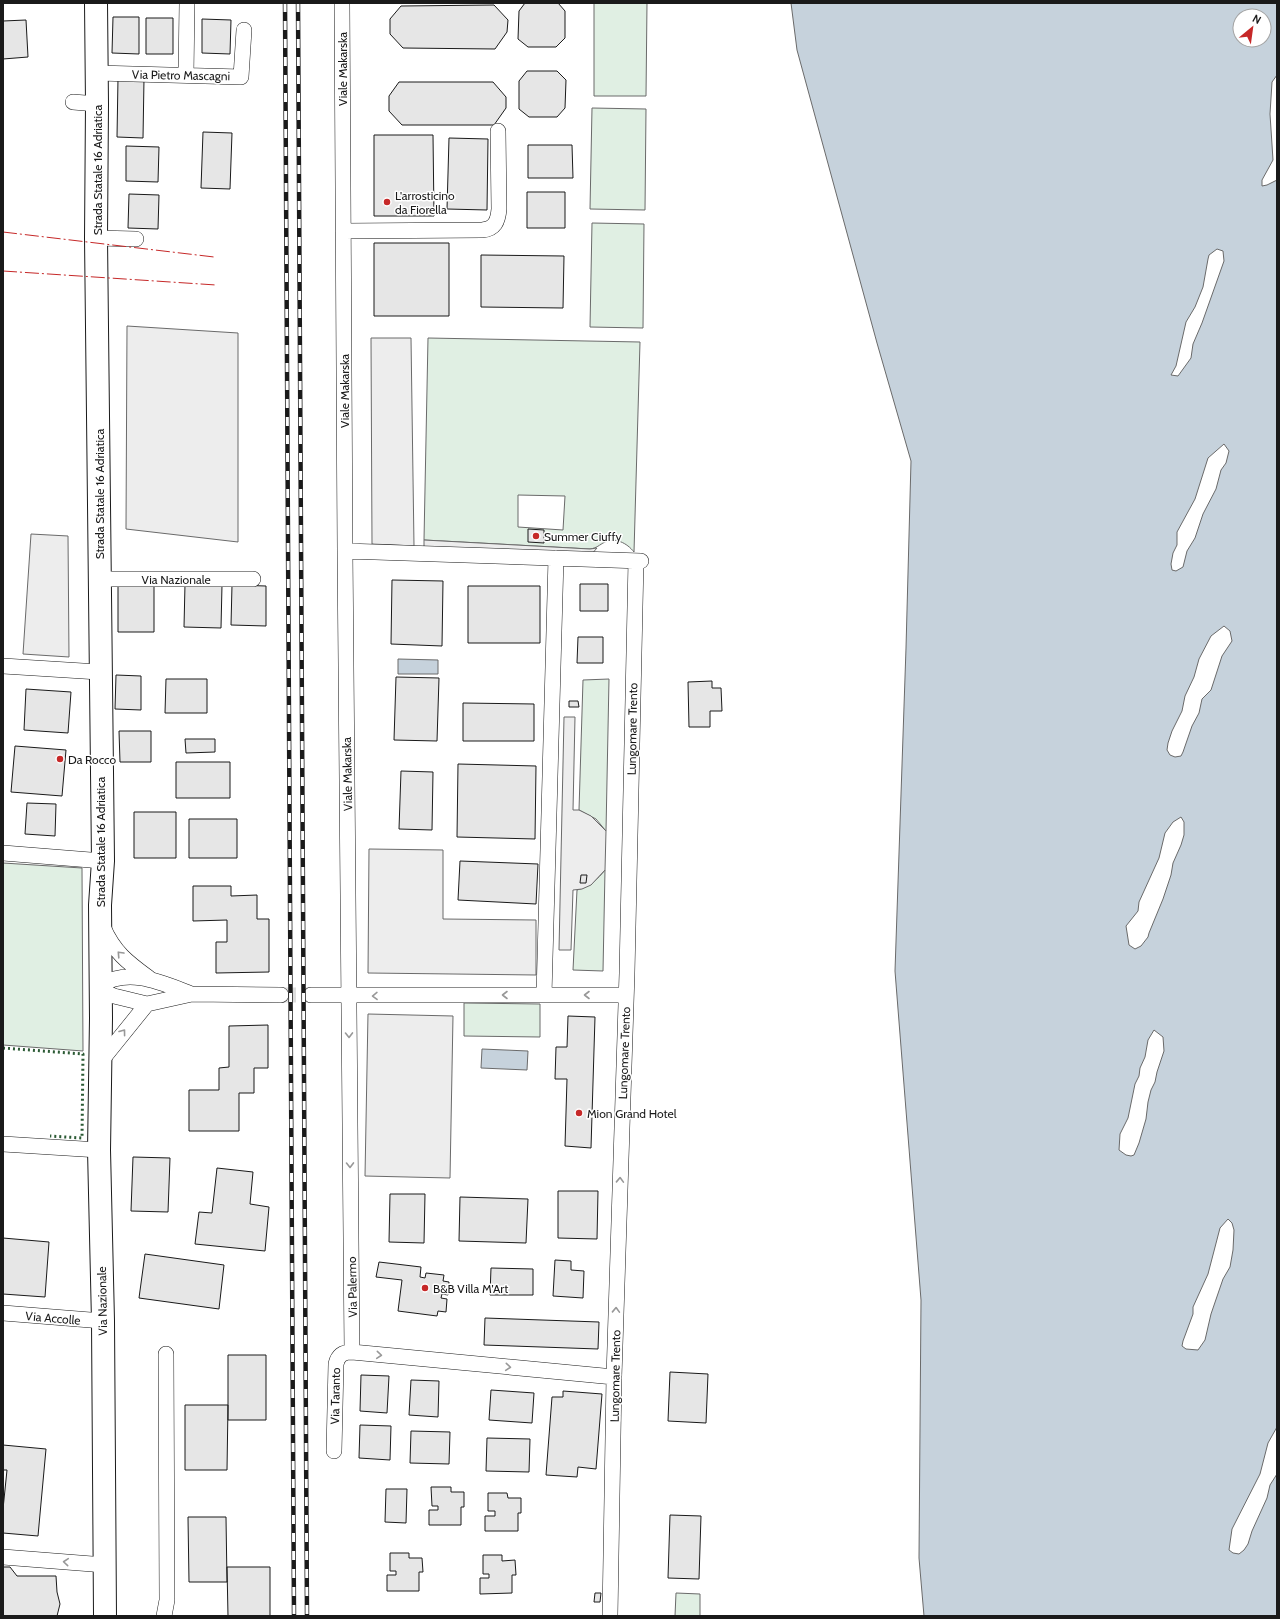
<svg xmlns="http://www.w3.org/2000/svg" width="1280" height="1619" viewBox="0 0 1280 1619" font-family="Cabin,sans-serif">
  <rect width="100%" height="100%" fill="#fff"/>
  <path fill="#e0efe3" stroke="#6a6a6a" fill-rule="evenodd" d="M594,3H647L646,96H594Z
    M592,108L646,109L645,210L590,209Z
    M592,223L644,224L643,328L590,327Z
    M428,338L640,342L634,552C627,543 615,537 605,542C599,545 597,548 590,549L424,540ZM518,495L565,496L563,530L518,527Z
    M609,679L606,831L596,819L579,810L583,680Z
    M3,863L82,868L83,1051L3,1045Z
    M605,870L603,971L573,970L577,890C589,887 598,879 605,870Z
    M464,1003L540,1004V1037L464,1036Z
    M676,1593L700,1594V1616H675Z"/>
  <path fill="#ededed" stroke="#6a6a6a" d="M127,326L238,333V542L126,529Z
    M371,338H411L414,546L372,544Z
    M31,534L68,536L69,657L23,654Z
    M424,540L590,549L597,548L590,556L424,547Z
    M564,717H575L573,810H579L591,816L606,831L605,870L591,885L582,889L573,890L571,950H559Z
    M369,849L443,850V919L536,920V975L368,973Z
    M368,1014L453,1016L450,1178L365,1176Z"/>
  <path fill="#c6d2dc" stroke="#6a6a6a" fill-rule="evenodd" d="M791,3H1277V1616H924L919,1558L921,1300L895,971L906,648L911,461L877,343L797,50ZM1240,16H1264V40H1240Z
    M398,659L438,660V674H398Z
    M482,1049L528,1051L527,1070L481,1068Z"/>
  <path fill="#fff" stroke="#6a6a6a" d="M1277,75V180L1267,185L1262,186V180L1273,160L1270,114L1272,82Z
    M1217,249L1223,251L1224,261L1202,323L1193,344L1191,358L1178,376L1171,375L1176,366L1186,322L1195,307L1203,287L1208,259L1209,255Z
    M1224,444L1229,451L1226,463L1221,470L1216,489L1203,514L1195,538L1187,551L1183,567L1176,571L1172,570L1171,564L1173,553L1177,545V532L1195,499L1208,458Z
    M1224,626L1230,631L1232,641L1222,656L1211,690L1202,699L1199,713L1192,726L1183,752L1181,756L1175,757L1170,755L1167,750L1168,743L1172,731L1182,711L1185,696L1194,677L1199,659L1211,636Z
    M1181,817L1184,822V835L1181,845L1173,863L1171,875L1163,899L1149,933L1148,937L1141,946L1135,949L1129,945L1126,926L1138,911L1139,902L1159,858L1165,833L1173,822Z
    M1154,1030L1163,1037L1164,1051L1157,1072L1155,1082L1151,1090L1148,1102L1146,1119L1139,1143L1134,1155L1131,1156L1126,1155L1119,1150L1120,1134L1128,1118L1135,1084L1139,1076L1140,1068L1145,1057L1148,1040Z
    M1228,1219L1232,1223L1234,1230L1233,1250L1230,1267L1223,1279L1211,1314L1205,1340L1198,1350L1186,1349L1182,1346L1183,1341L1193,1314V1307L1208,1274L1220,1228Z
    M1277,1427V1474L1270,1485L1267,1498L1252,1531L1248,1544L1244,1550L1239,1554L1233,1553L1229,1550L1232,1529L1260,1474L1268,1443Z"/>
  <path fill="#e6e6e6" stroke="#1a1a1a" d="M525,3H558L565,11V38L556,47H528L518,39L519,11Z
    M494,5L508,20L507,32L495,49L403,48L390,34V19L401,6Z
    M113,17H139V54L112,53Z
    M146,18H173V54H146Z
    M202,19L231,20L230,54L202,53Z
    M26,20L28,57L3,59V21Z
    M527,71H557L566,80L565,108L557,117H529L519,109V81Z
    M118,78L144,79L143,138L117,137Z
    M399,82H493L506,97V108L494,125H402L389,111V96Z
    M203,132L232,133L230,189L201,188Z
    M374,135H433L434,216H374Z
    M449,138L488,139L487,210L447,209Z
    M528,145H572L573,178H528Z
    M126,146L159,147L158,182L126,181Z
    M527,192H565V228H527Z
    M129,194L159,195L158,229L128,228Z
    M374,243H449V316H374Z
    M481,255L564,256L563,308L481,307Z
    M528,529L544,530V543L528,542Z
    M392,580L443,581L442,646L391,644Z
    M185,584L222,585L221,628L184,627Z
    M580,584H608V611H580Z
    M118,585L154,586V632H118Z
    M232,585L266,586V626L231,625Z
    M468,586H540V643H468Z
    M578,637H603V663H577Z
    M116,675L141,676V710L115,709Z
    M396,677L439,678L437,741L394,740Z
    M166,679H207V713H165Z
    M712,681V688H721L722,711H710V727H689L688,682Z
    M26,689L71,692L68,733L24,730Z
    M569,701H578L579,707H569Z
    M463,703L534,704V741H463Z
    M119,731H151V762H120Z
    M185,739H215V752L186,753Z
    M15,746L66,750L62,796L11,792Z
    M176,762H230V798H176Z
    M458,764L536,766L535,839L457,837Z
    M401,771L433,772L432,830L399,829Z
    M27,803L56,804L55,836L25,834Z
    M134,812H176V858H134Z
    M189,819H237V858H189Z
    M460,861L538,864L536,904L458,900Z
    M581,875H587L586,883H580Z
    M193,886H231V896L257,895V919H269V972L216,973V942H227V920L193,921Z
    M568,1016L595,1017L591,1148L565,1146L567,1079H555L556,1047H567Z
    M268,1025V1068H254V1093H239V1131H189V1090H219V1068L229,1067V1026Z
    M133,1157L170,1158L168,1212L131,1211Z
    M217,1168L253,1172L250,1204L269,1207L265,1251L195,1244L199,1212L212,1213Z
    M558,1191H598L597,1239L558,1238Z
    M390,1194H425L424,1243L389,1242Z
    M460,1197L528,1199L526,1243L459,1241Z
    M3,1238L49,1242L45,1297L3,1294Z
    M145,1254L224,1265L219,1309L139,1298Z
    M555,1260L571,1261V1270L584,1271L583,1298L553,1296Z
    M379,1262L421,1267L420,1277L425,1278L426,1273L444,1275L443,1281L449,1282L448,1295L442,1294L441,1298L447,1299L446,1312L438,1311L437,1316L398,1311L402,1280L376,1277Z
    M491,1268L533,1269V1295H490Z
    M485,1318L599,1322L598,1349L484,1345Z
    M228,1355H266V1420H228Z
    M670,1372L708,1374L706,1423L668,1421Z
    M361,1375L389,1376L387,1413L360,1411Z
    M411,1380L439,1381L438,1417L409,1415Z
    M491,1390L534,1393L532,1423L489,1420Z
    M563,1391L602,1394L596,1469L578,1467L577,1477L546,1475L552,1397H563Z
    M185,1405H228L227,1470H185Z
    M360,1425L391,1426L390,1460L359,1458Z
    M411,1431L450,1432L449,1464L410,1463Z
    M487,1438L530,1439L529,1472L486,1471Z
    M3,1445L46,1449L38,1536L3,1533V1509L7,1470H3Z
    M431,1487H451V1492H464V1507H461V1525H429V1510H438V1506H432Z
    M386,1489H407L406,1523L385,1522Z
    M488,1493H507L508,1498H521V1513H518V1531H485V1516H495V1511H488Z
    M670,1515L701,1516L699,1579L668,1578Z
    M188,1517H226L227,1582H189Z
    M390,1553H409V1558H422L423,1572H419V1591H387V1575H396V1571H390Z
    M483,1555H502V1561L515,1560L516,1575H512V1593L480,1594V1578H489V1574H483Z
    M3,1567H10L17,1576H56L57,1592L60,1604L57,1616H3Z
    M227,1567H270V1616H228Z
    M595,1593H601L600,1602H594Z"/>
  <g fill="none" stroke-linecap="round" stroke-linejoin="round">
    <path stroke="#ddd" stroke-width="15" stroke-dasharray="15 8" stroke-linecap="butt" d="M281,995H311"/>
    <defs>
      <path id="minor" d="M342,3L345,551L352,1352L614,1377
        M97,73L241,77L244,30
        M186,75L187,3
        M73,102L97,104
        M343,231L482,230C495,229 498,221 499,209L498,131
        M96,238L136,239
        M345,551L641,561
        M99,579H253
        M3,666L99,672
        M3,853L103,861
        M103,927C114,952 127,962 149,978
        M192,994C162,983 130,967 100,985L109,994L114,996L147,1004L192,994L281,995
        M311,995H626
        M544,995L556,558
        M101,1061L147,1004
        M3,1144L99,1150
        M3,1313L103,1321
        M334,1451L336,1364C338,1355 343,1352 352,1352
        M3,1557L105,1565
        M164,1616L167,1600L166,1354
        M610,1616L614,1377L627,973L636,561"/>
      <path id="primary" d="M96,3L97,104L96,238L103,861L100,905L101,1018L99,1150L103,1321L105,1616"/>
    </defs>
    <use href="#minor" stroke="#1a1a1a" stroke-width="16"/>
    <use href="#primary" stroke="#1a1a1a" stroke-width="24"/>
    <use href="#minor" stroke="#fff" stroke-width="15"/>
    <use href="#primary" stroke="#fff" stroke-width="22"/>
    <defs>
      <path id="rail" d="M285,3L294,1616
        M298,3L307,1616"/>
    </defs>
    <use href="#rail" stroke="#1a1a1a" stroke-width="4.5"/>
    <use href="#rail" stroke="#fff" stroke-width="3" stroke-dasharray="9" stroke-linecap="butt"/>
    <path stroke="#2b5a34" stroke-width="3" stroke-dasharray="2 3" stroke-linecap="butt" d="M3,1048L83,1054L82,1138L50,1136"/>
    <path stroke="#c62828" stroke-width="1" stroke-dasharray="14 3 2 3" stroke-linecap="butt" d="M3,232L214,257
      M3,271L216,285"/>
  </g>
  <defs><path id="oneway-chevron" d="M-2-3.5L2.5 0L-2 3.5" fill="none" stroke-width="1.6" stroke-linecap="round" stroke-linejoin="round"/></defs>
  <g stroke="#989898">
    <use href="#oneway-chevron" transform="translate(120 954) rotate(-133)"/>
    <use href="#oneway-chevron" transform="translate(505 995) rotate(180)"/>
    <use href="#oneway-chevron" transform="translate(587 995) rotate(180)"/>
    <use href="#oneway-chevron" transform="translate(375 996) rotate(179)"/>
    <use href="#oneway-chevron" transform="translate(123 1032) rotate(-53)"/>
    <use href="#oneway-chevron" transform="translate(349 1035) rotate(89)"/>
    <use href="#oneway-chevron" transform="translate(350 1165) rotate(89)"/>
    <use href="#oneway-chevron" transform="translate(620 1180) rotate(-88)"/>
    <use href="#oneway-chevron" transform="translate(616 1310) rotate(-88)"/>
    <use href="#oneway-chevron" transform="translate(379 1355) rotate(5)"/>
    <use href="#oneway-chevron" transform="translate(508 1367) rotate(5)"/>
    <use href="#oneway-chevron" transform="translate(66 1562) rotate(-175)"/>
  </g>
  <g fill="#c62828" stroke="#fff" stroke-width="1.5">
    <circle cx="387" cy="202" r="4"/>
    <circle cx="536" cy="536" r="4"/>
    <circle cx="60" cy="759" r="4"/>
    <circle cx="579" cy="1113" r="4"/>
    <circle cx="425" cy="1288" r="4"/>
  </g>
  <g text-anchor="middle" dominant-baseline="central" stroke-width="3" stroke-linejoin="round" paint-order="stroke">
    <g font-size="12" fill="#1a1a1a" stroke="#fff">
      <text transform="translate(342 69) rotate(-90)">Viale Makarska</text>
      <text transform="translate(181 75) rotate(1)">Via Pietro Mascagni</text>
      <text transform="translate(97 170) rotate(-90)">Strada Statale 16 Adriatica</text>
      <text transform="translate(344 391) rotate(-90)">Viale Makarska</text>
      <text transform="translate(99 494) rotate(-90)">Strada Statale 16 Adriatica</text>
      <text x="176" y="579">Via Nazionale</text>
      <text transform="translate(632 729) rotate(-89)">Lungomare Trento</text>
      <text transform="translate(347 774) rotate(-91)">Viale Makarska</text>
      <text transform="translate(100 842) rotate(-90)">Strada Statale 16 Adriatica</text>
      <text transform="translate(624 1053) rotate(-88)">Lungomare Trento</text>
      <text transform="translate(352 1287) rotate(-91)">Via Palermo</text>
      <text transform="translate(102 1301) rotate(-91)">Via Nazionale</text>
      <text transform="translate(53 1318) rotate(5)">Via Accolle</text>
      <text transform="translate(615 1376) rotate(-89)">Lungomare Trento</text>
      <text transform="translate(335 1396) rotate(-89)">Via Taranto</text>
    </g>
    <g font-size="12" fill="#1a1a1a" stroke="#fff" text-anchor="start">
      <text x="395" y="195">L'arrosticino<tspan x="395" dy="14">da Fiorella</tspan></text>
      <text x="544" y="536">Summer Ciuffy</text>
      <text x="68" y="759">Da Rocco</text>
      <text x="587" y="1113">Mion Grand Hotel</text>
      <text x="433" y="1288">B&amp;B Villa M'Art</text>
    </g>
  </g>
  <rect width="1280" height="1619" fill="none" stroke="#1a1a1a" stroke-width="8"/>
  <g transform="translate(1252 28) rotate(29)"><circle r="19" fill="#ffffff" stroke="#a3a3a3"/>
  <path d="M0-3L7 15L0 10L-7 15Z" fill="#c62828"/>
  <text y="-6" font-size="11" font-weight="bold" text-anchor="middle" fill="#1a1a1a">N</text>
  </g>
</svg>
